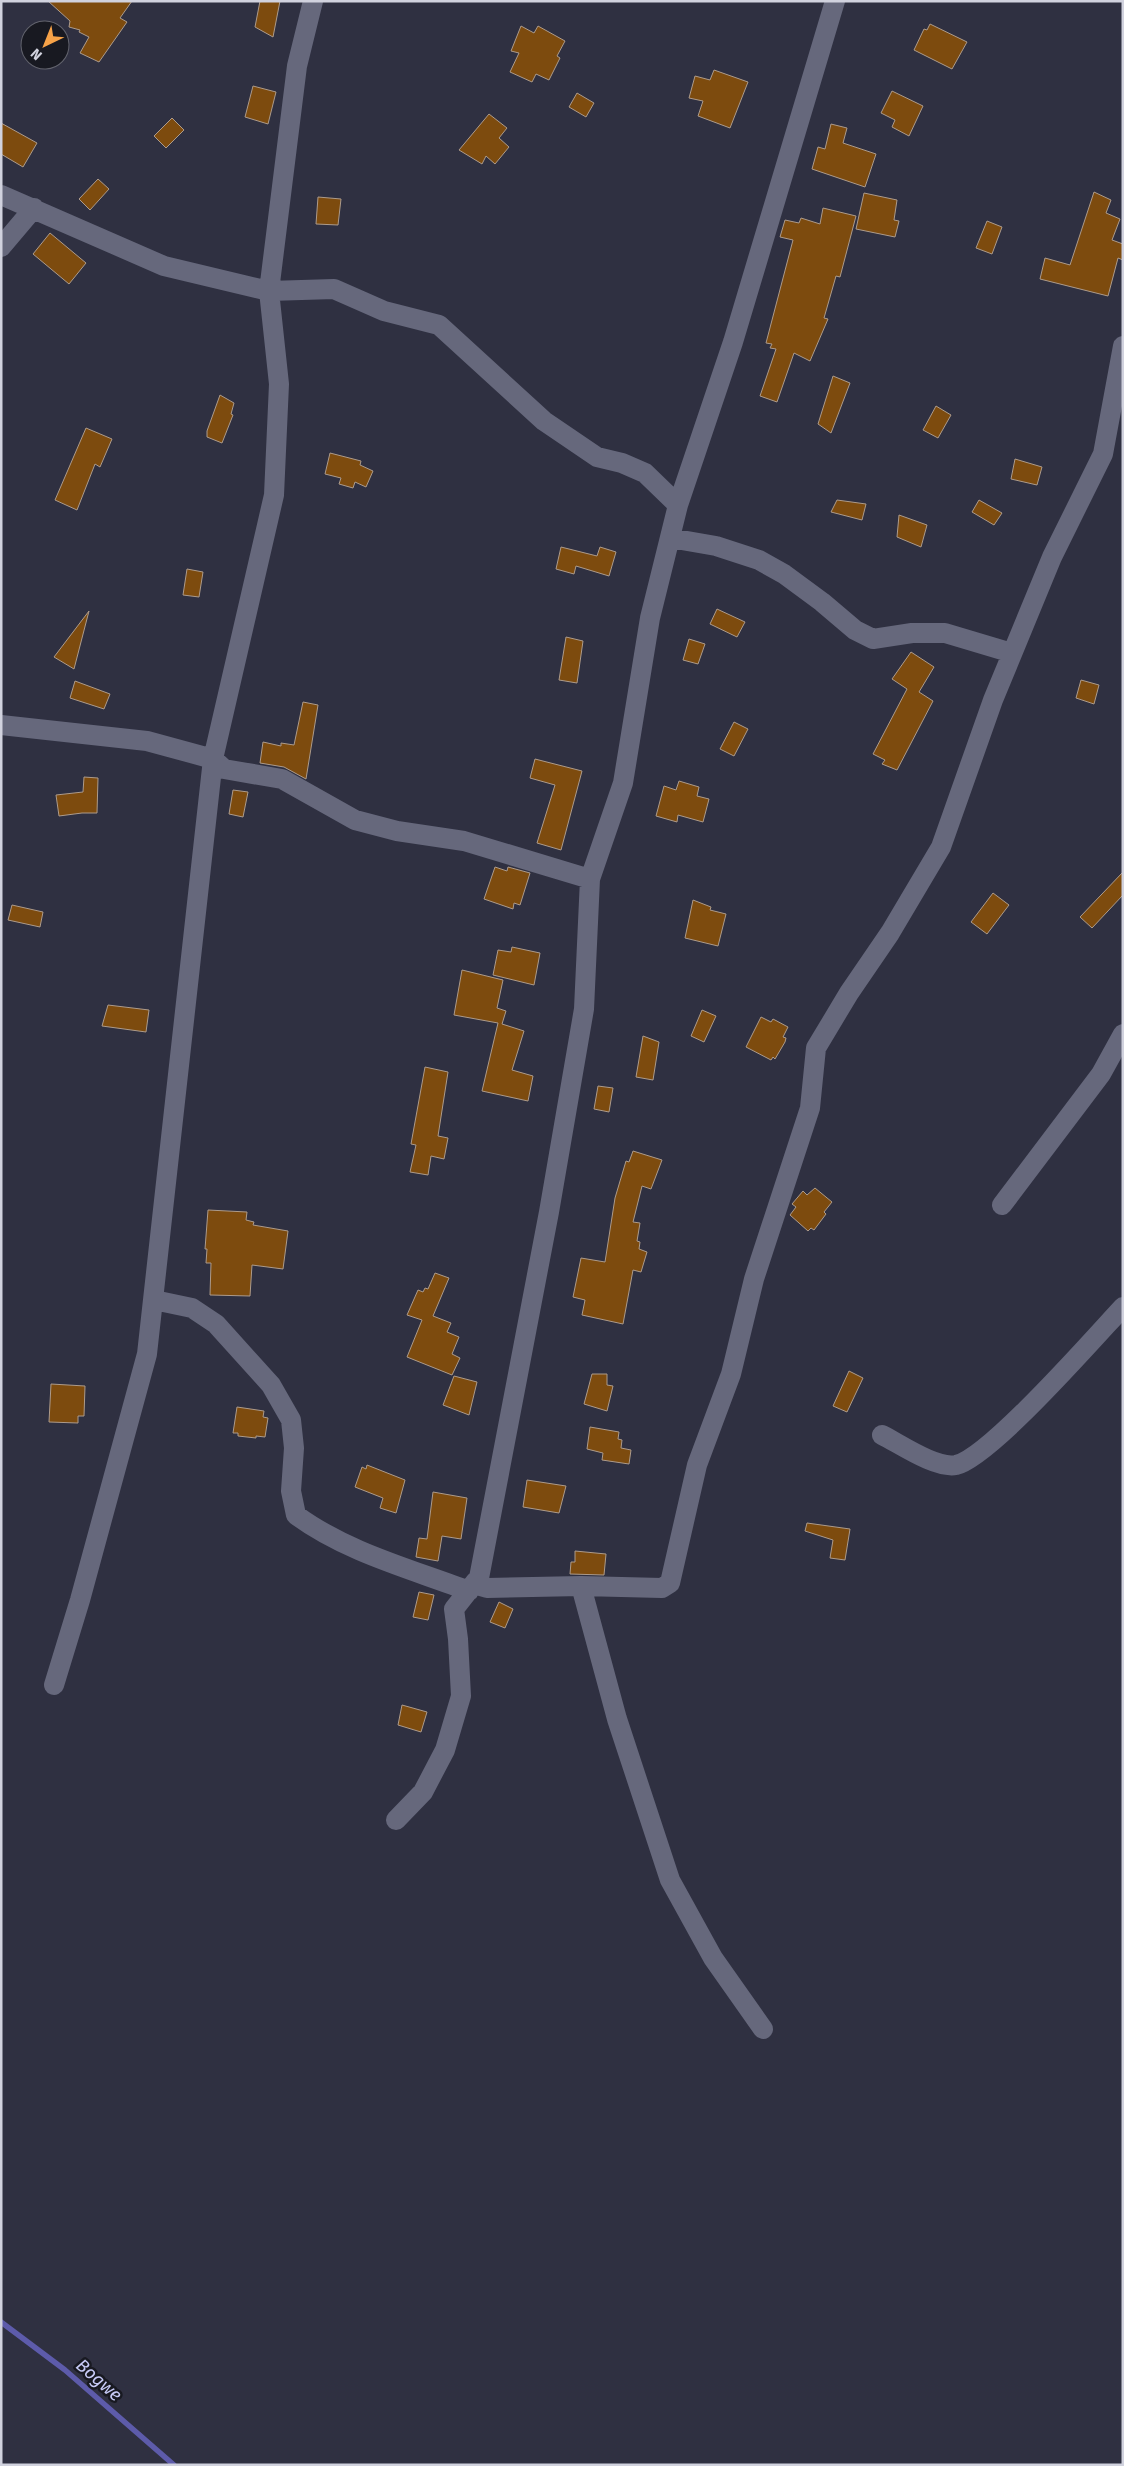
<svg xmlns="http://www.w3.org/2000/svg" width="1124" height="2466" viewBox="0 0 1124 2466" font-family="'Fira Sans',sans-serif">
  <rect width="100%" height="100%" fill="#2f3041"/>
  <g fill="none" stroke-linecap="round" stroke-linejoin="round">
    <path stroke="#5d5baa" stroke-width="5.5" d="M1,2322L65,2370L174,2465"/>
  </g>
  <path fill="#7d4b0e" stroke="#ad9b8b" d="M48,1H132L120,18L127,22L99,62L80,53L89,37L79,32L80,30L69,27L70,21Z
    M260,1H280L273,37L255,27Z
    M930,24L967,42L952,69L914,50L924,29L927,30Z
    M521,26L534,33L538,26L565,41L557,56L560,58L549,80L536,74L532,82L510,72L519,53L511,51Z
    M714,70L748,82L730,128L698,116L703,101L689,98L695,76L710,80Z
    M253,86L276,92L268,124L245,117Z
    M892,91L923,106L909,136L892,127L895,120L881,113Z
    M577,93L594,103L586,117L569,107Z
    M489,114L507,128L499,138L509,147L495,164L486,156L482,164L459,150Z
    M172,118L184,130L166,148L154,136Z
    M1,123L37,143L23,167L1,154Z
    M831,124L847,128L843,143L876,154L865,187L812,169L818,147L825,149Z
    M98,179L109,189L90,210L79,199Z
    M1094,192L1111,200L1106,213L1120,219L1112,240L1123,244V260L1118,258L1108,296L1040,279L1045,258L1070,265Z
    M864,193L897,200L894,220L899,221L895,237L856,229Z
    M318,197L341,199L338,225L316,224Z
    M823,208L856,216L840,277L836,276L824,318L828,319L810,361L794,353L777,402L760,396L776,349L770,348L772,344L766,343L793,240L780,237L785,220L799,223L801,218L820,224Z
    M987,221L1002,227L992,254L976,248Z
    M50,233L86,263L69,284L33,254Z
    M833,376L850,383L831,433L818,424Z
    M220,395L234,403L231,414L233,415L222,443L207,437V431Z
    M936,406L951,415L938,438L923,430Z
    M86,428L112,439L100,467L95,464L77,510L55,500Z
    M330,453L361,461L360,465L373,471L366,487L355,482L353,488L339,484L341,478L325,474Z
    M1015,459L1042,467L1037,485L1011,479Z
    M837,500L866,504L862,520L831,512Z
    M979,500L1002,513L994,525L972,512Z
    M899,515L927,525L921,547L897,537Z
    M561,547L597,556L600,547L616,552L609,576L576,566L574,574L556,569Z
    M187,569L203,572L199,597L183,595Z
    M717,609L745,622L737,637L710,624Z
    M89,611L74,669L54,657Z
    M566,637L583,641L577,683L559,680Z
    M689,639L705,644L698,664L683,660Z
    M911,652L934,667L919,692L933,701L897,770L882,764L885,760L873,754L907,689L892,679Z
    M1081,680L1099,685L1094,704L1076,698Z
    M75,681L110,694L104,709L70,698Z
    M303,702L318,705L306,779L284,767L260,763L263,742L281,746V743L294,745Z
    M734,722L748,729L734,756L720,749Z
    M535,759L582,771L561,850L537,843L555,785L530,778Z
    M84,777L98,778L97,813H82L59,816L56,795L83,792Z
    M679,781L699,787L697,796L709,799L703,822L678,815L677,822L656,816L664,786L676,790Z
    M233,790L248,792L243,817L229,814Z
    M495,867L507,871L508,867L530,873L520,905L514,903L513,909L484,899Z
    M1123,872V895L1092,928L1080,917Z
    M993,893L1009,905L987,934L971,922Z
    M693,900L711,907L710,910L726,914L718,946L685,938Z
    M12,905L43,912L40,927L8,920Z
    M512,947L540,953L534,985L493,975L498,950L511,952Z
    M462,970L503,980L497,1008L506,1011L502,1024L524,1031L512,1070L533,1076L528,1101L482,1091L498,1023L454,1015Z
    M108,1005L149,1010L146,1032L102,1026Z
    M702,1010L716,1016L704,1042L691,1036Z
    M761,1017L771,1022L773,1019L788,1027L783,1037L786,1038L785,1042L775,1059L773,1057L771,1060L746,1047Z
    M643,1036L659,1042L653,1080L636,1077Z
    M425,1067L448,1072L438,1136L448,1138L444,1159L431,1156L428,1175L410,1172L416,1145L411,1144Z
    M598,1086L613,1088L609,1112L594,1109Z
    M633,1151L662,1160L651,1189L642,1186L633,1222L640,1223L637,1241L640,1242L639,1249L647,1252L641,1272L633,1270L623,1324L582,1315L585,1300L573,1297L581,1258L605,1262L615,1198L626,1161L629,1162Z
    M815,1188L832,1202L824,1212L826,1214L814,1230L811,1228L808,1231L790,1215L796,1207L792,1204L803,1191L807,1195Z
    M208,1210L247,1212L246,1220L254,1222L253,1225L288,1231L283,1269L252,1265L250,1296L210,1295L211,1263H206L207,1249H205Z
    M435,1273L449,1278L433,1316L451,1323L447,1332L459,1337L452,1354L460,1358L452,1375L407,1357L422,1320L407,1315L418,1290L423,1292L425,1288L428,1289Z
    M849,1371L863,1378L847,1412L833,1406Z
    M592,1374H607V1385L613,1386L607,1411L584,1404Z
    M454,1376L477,1382L469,1415L443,1405Z
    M51,1384L85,1386L84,1416H78V1423L49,1422Z
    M237,1407L264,1411L263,1417L268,1418L265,1437L256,1436V1438L238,1436V1433H233Z
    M590,1427L619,1432L618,1439L622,1440L621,1448L631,1450L629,1464L602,1460L603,1453L587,1449Z
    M367,1465L405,1480L396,1513L380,1508L383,1498L355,1487L362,1467L366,1469Z
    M527,1480L566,1486L559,1513L523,1507Z
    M433,1492L467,1498L461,1539L442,1536L438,1561L416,1557L419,1538L427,1539Z
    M807,1523L850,1529L845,1560L830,1558L833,1540L805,1531Z
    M575,1551L606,1554L604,1575L570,1574L571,1562H575Z
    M419,1592L434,1595L428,1620L413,1617Z
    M499,1602L513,1609L505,1628L490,1622Z
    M402,1705L427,1712L421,1732L398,1725Z"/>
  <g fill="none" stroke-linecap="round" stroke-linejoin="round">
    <path stroke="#66687c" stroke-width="20" d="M835,1L733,342L678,505L650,618L623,783L590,879L584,1009L549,1212L479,1578L480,1586L487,1588L581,1586L662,1588L670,1583L697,1465L731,1374L754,1279L810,1108L816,1048L849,993L890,933L941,847L993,700L1052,557L1103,454L1123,346
      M1,195L164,266L269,291L334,289L384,311L439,325L544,421L597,457L622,463L645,473L678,505
      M1,247L34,208
      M670,538L716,546L759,560L784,574L822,602L855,630L873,639L912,633H945L1012,653
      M1,725L147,741L213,759L224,769L282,779L355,820L397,831L464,841L590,879
      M1002,1205L1101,1074L1123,1034
      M154,1300L192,1308L216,1324L271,1385L291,1420L294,1448L291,1491L296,1515C346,1552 411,1569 469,1591
      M882,1435C900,1444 936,1469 956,1465C990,1457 1094,1338 1123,1307
      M581,1586L617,1719L670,1880L713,1958L763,2029
      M54,1685L80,1600L147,1354L213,759L274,495L279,384L269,291L297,66L313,1
      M396,1820L423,1792L445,1750L461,1696L458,1639L454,1609L476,1581"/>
  </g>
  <g text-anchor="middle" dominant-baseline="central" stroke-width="5" stroke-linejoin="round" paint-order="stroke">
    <g font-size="18" font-style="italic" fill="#c7caf6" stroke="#181921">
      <text transform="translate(99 2380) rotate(41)">Bogwe</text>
    </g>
  </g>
  <rect width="1124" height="2466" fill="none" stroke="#d1d2de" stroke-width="5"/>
  <g transform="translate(45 45) rotate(223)"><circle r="24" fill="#181921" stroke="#62636d"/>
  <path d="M0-4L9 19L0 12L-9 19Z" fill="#f6a248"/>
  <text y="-8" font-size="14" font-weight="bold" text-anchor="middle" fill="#d1d2de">N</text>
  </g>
</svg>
